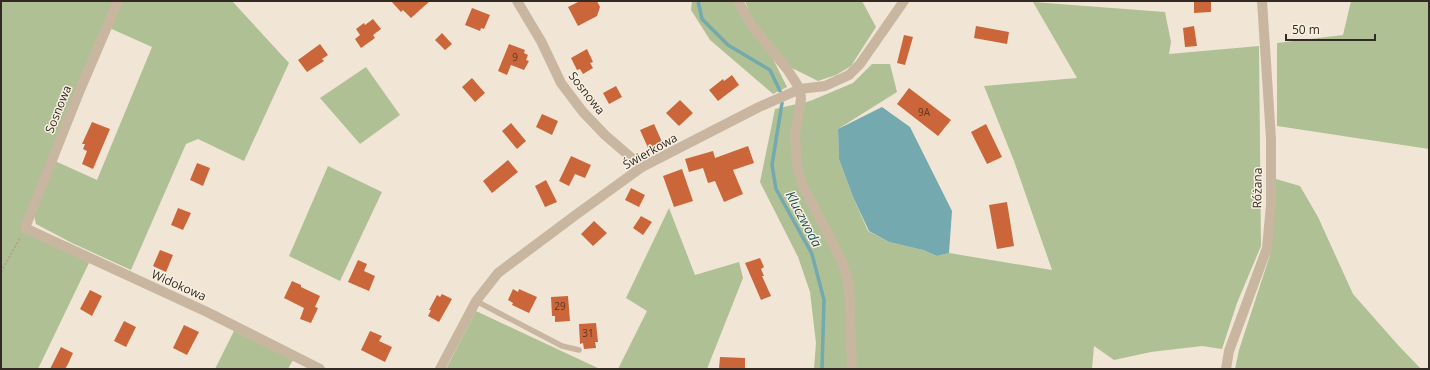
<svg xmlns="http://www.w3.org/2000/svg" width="1430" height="370" viewBox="0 0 1430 370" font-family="'Open Sans',sans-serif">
  <rect width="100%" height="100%" fill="#f1e6d5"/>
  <path fill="#afc095" d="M1,1H232L289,63L244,161L198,139L186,144L131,270L72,243L36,224L34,216L55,161L97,180L152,47L105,26L22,227L89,263L38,369H1Z
    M692,1H736L773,59L787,87L773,94L710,40L691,10Z
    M745,1H862L876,27L851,66L836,75L818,81L790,67L753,21Z
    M1351,1H1429V149L1277,126V43L1343,35Z
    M1033,2L1165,12L1171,42L1169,54L1259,46L1261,246L1237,303L1222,349L1202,346L1151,352L1114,360L1094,346L1092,369H814L816,343L810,292L798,257L760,182L775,109L810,101L853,83L872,64H890L897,92L838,129L839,159L853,197L868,231L889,242L923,250L937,256L949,253L1052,270L1014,161L984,86L1077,78Z
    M366,67L400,115L360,144L320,98Z
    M328,166L382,192L340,281L289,256Z
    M1276,179L1300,186L1318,217L1353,294L1398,345L1421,369H1235L1239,350L1270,255Z
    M669,208L695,275L739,262L743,278L707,369H618L647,311L626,298Z
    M476,311L600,369H446Z
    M234,331L293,360L288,369H215Z"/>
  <path fill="#73a9af" d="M882,107L910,127L952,211L949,253L937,256L923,250L889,242L869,231L853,197L839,159L838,129Z"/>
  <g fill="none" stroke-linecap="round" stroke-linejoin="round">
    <path stroke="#73a9af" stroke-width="3.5" d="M698,1L702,19L728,45L770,70L780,91
      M782,103L772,165L776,189L812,254L824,300L822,369"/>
  </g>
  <path fill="#cb663a" d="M391,1H430L411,18L403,10L401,12Z
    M580,1H597L600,7L597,16L578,26L568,7Z
    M1194,1H1211V12L1194,13Z
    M472,8L490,15L484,29L481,28L480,31L465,25Z
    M373,19L381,29L373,35L375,38L361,48L355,39L360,35L356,29L364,23L365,25Z
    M976,26L1009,32L1007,44L974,38Z
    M1194,26L1197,46L1185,47L1183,28Z
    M442,33L452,44L445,50L435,40Z
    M904,35L913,37L905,65L897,63Z
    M320,44L328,55L322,59L324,61L307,72L298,60Z
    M509,44L525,50L524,53L528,55L526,60L529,61L524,70L511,65L507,75L498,71Z
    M587,49L593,62L590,63L593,68L583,74L580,69L577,70L571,58Z
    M732,75L739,85L718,101L709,90L723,79L724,81Z
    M472,78L485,93L475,102L462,87Z
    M616,86L622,97L609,104L603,93Z
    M909,88L951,120L938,136L897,104Z
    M680,100L693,113L679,126L666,113Z
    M542,114L558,121L552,135L536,127Z
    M92,122L110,129L93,169L82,164L87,151L83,149L85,144H82Z
    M511,123L526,141L517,149L502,131Z
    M654,124L663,144L649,150L640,130Z
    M986,124L1002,157L987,164L971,132Z
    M748,146L754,163L733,170L743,194L724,202L715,181L708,183L703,168L689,172L685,159L713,151L715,158Z
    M571,156L591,165L585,178L575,174L569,186L559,181Z
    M508,160L518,172L492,193L483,181Z
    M197,163L210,168L203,186L190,180Z
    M682,169L693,201L674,207L663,176Z
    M546,180L557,202L545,207L535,186Z
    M631,188L645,195L639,207L625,200Z
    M1007,202L1014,246L997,249L989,205Z
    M178,208L191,213L183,230L171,225Z
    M641,216L652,222L643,235L633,228Z
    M594,221L607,233L593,246L581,234Z
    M160,250L173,255L166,272L153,266Z
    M760,258L764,267L761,269L764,276H762L771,296L761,300L745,263Z
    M358,260L367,264L364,271L375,276L369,291L348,282Z
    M292,281L301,285V287L320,296L315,307L318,308L311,323L300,319L304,308L284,298Z
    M513,289L518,292L519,289L537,297L529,313L512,305L513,303L508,300Z
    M90,290L102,296L92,316L80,309Z
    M442,294L452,299L439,322L428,316L431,310H429L437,295L440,297Z
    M568,296L570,321L555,322V316H552L551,297Z
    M124,321L136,327L126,347L114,341Z
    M596,323L598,342H595L596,348L584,349L583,343L580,344L579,324Z
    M184,325L199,332L187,355L173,348Z
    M370,331L382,336L379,341L392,347L385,362L361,350Z
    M61,347L73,353L68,364L65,369H50Z
    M720,357L745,358V369H719Z"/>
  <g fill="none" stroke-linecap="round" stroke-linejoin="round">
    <path stroke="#b5a08c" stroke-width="2" stroke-dasharray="2 2" stroke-linecap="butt" d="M1,272L20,238"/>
    <path stroke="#c9b6a1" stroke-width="5.5" d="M476,301L562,346L579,350"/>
    <path stroke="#c9b6a1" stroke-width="10" d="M118,1L80,90L25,228L207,312L320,369
      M517,1L541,41L561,83L583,112L605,135L642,167
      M738,1L753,27L787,69L800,89L801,99L795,135L797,165L803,186L842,261L849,285L852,369
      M440,369L476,301L498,273L577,214L642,167L759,107L800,89L825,86L849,75L860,64L904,1
      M1226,369L1229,351L1267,248L1271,205V139L1262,1"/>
  </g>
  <g text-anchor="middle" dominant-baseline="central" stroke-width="3" stroke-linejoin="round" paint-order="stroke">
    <g font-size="10" fill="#59392a">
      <text x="515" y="57">9</text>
      <text x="924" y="112">9A</text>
      <text x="560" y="306">29</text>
      <text x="588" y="333">31</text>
    </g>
    <g font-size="12" fill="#332a24" stroke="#f9f0e1">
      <text transform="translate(587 93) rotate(52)">Sosnowa</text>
      <text transform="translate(58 109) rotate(-68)">Sosnowa</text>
      <text transform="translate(650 151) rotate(-29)">Świerkowa</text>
      <text transform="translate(1257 188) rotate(-89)">Różana</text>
      <text transform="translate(179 285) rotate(24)">Widokowa</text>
    </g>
    <g font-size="13" font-style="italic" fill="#194e56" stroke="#f9f0e1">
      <text transform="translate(804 219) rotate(62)">Kluczwoda</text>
    </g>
  </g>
  <rect width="1430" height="370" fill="none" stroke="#332a24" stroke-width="4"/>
  <path d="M1286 34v6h89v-6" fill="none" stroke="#332a24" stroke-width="2"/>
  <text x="1292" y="34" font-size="12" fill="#332a24" stroke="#f9f0e1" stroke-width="3" paint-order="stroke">50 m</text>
</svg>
